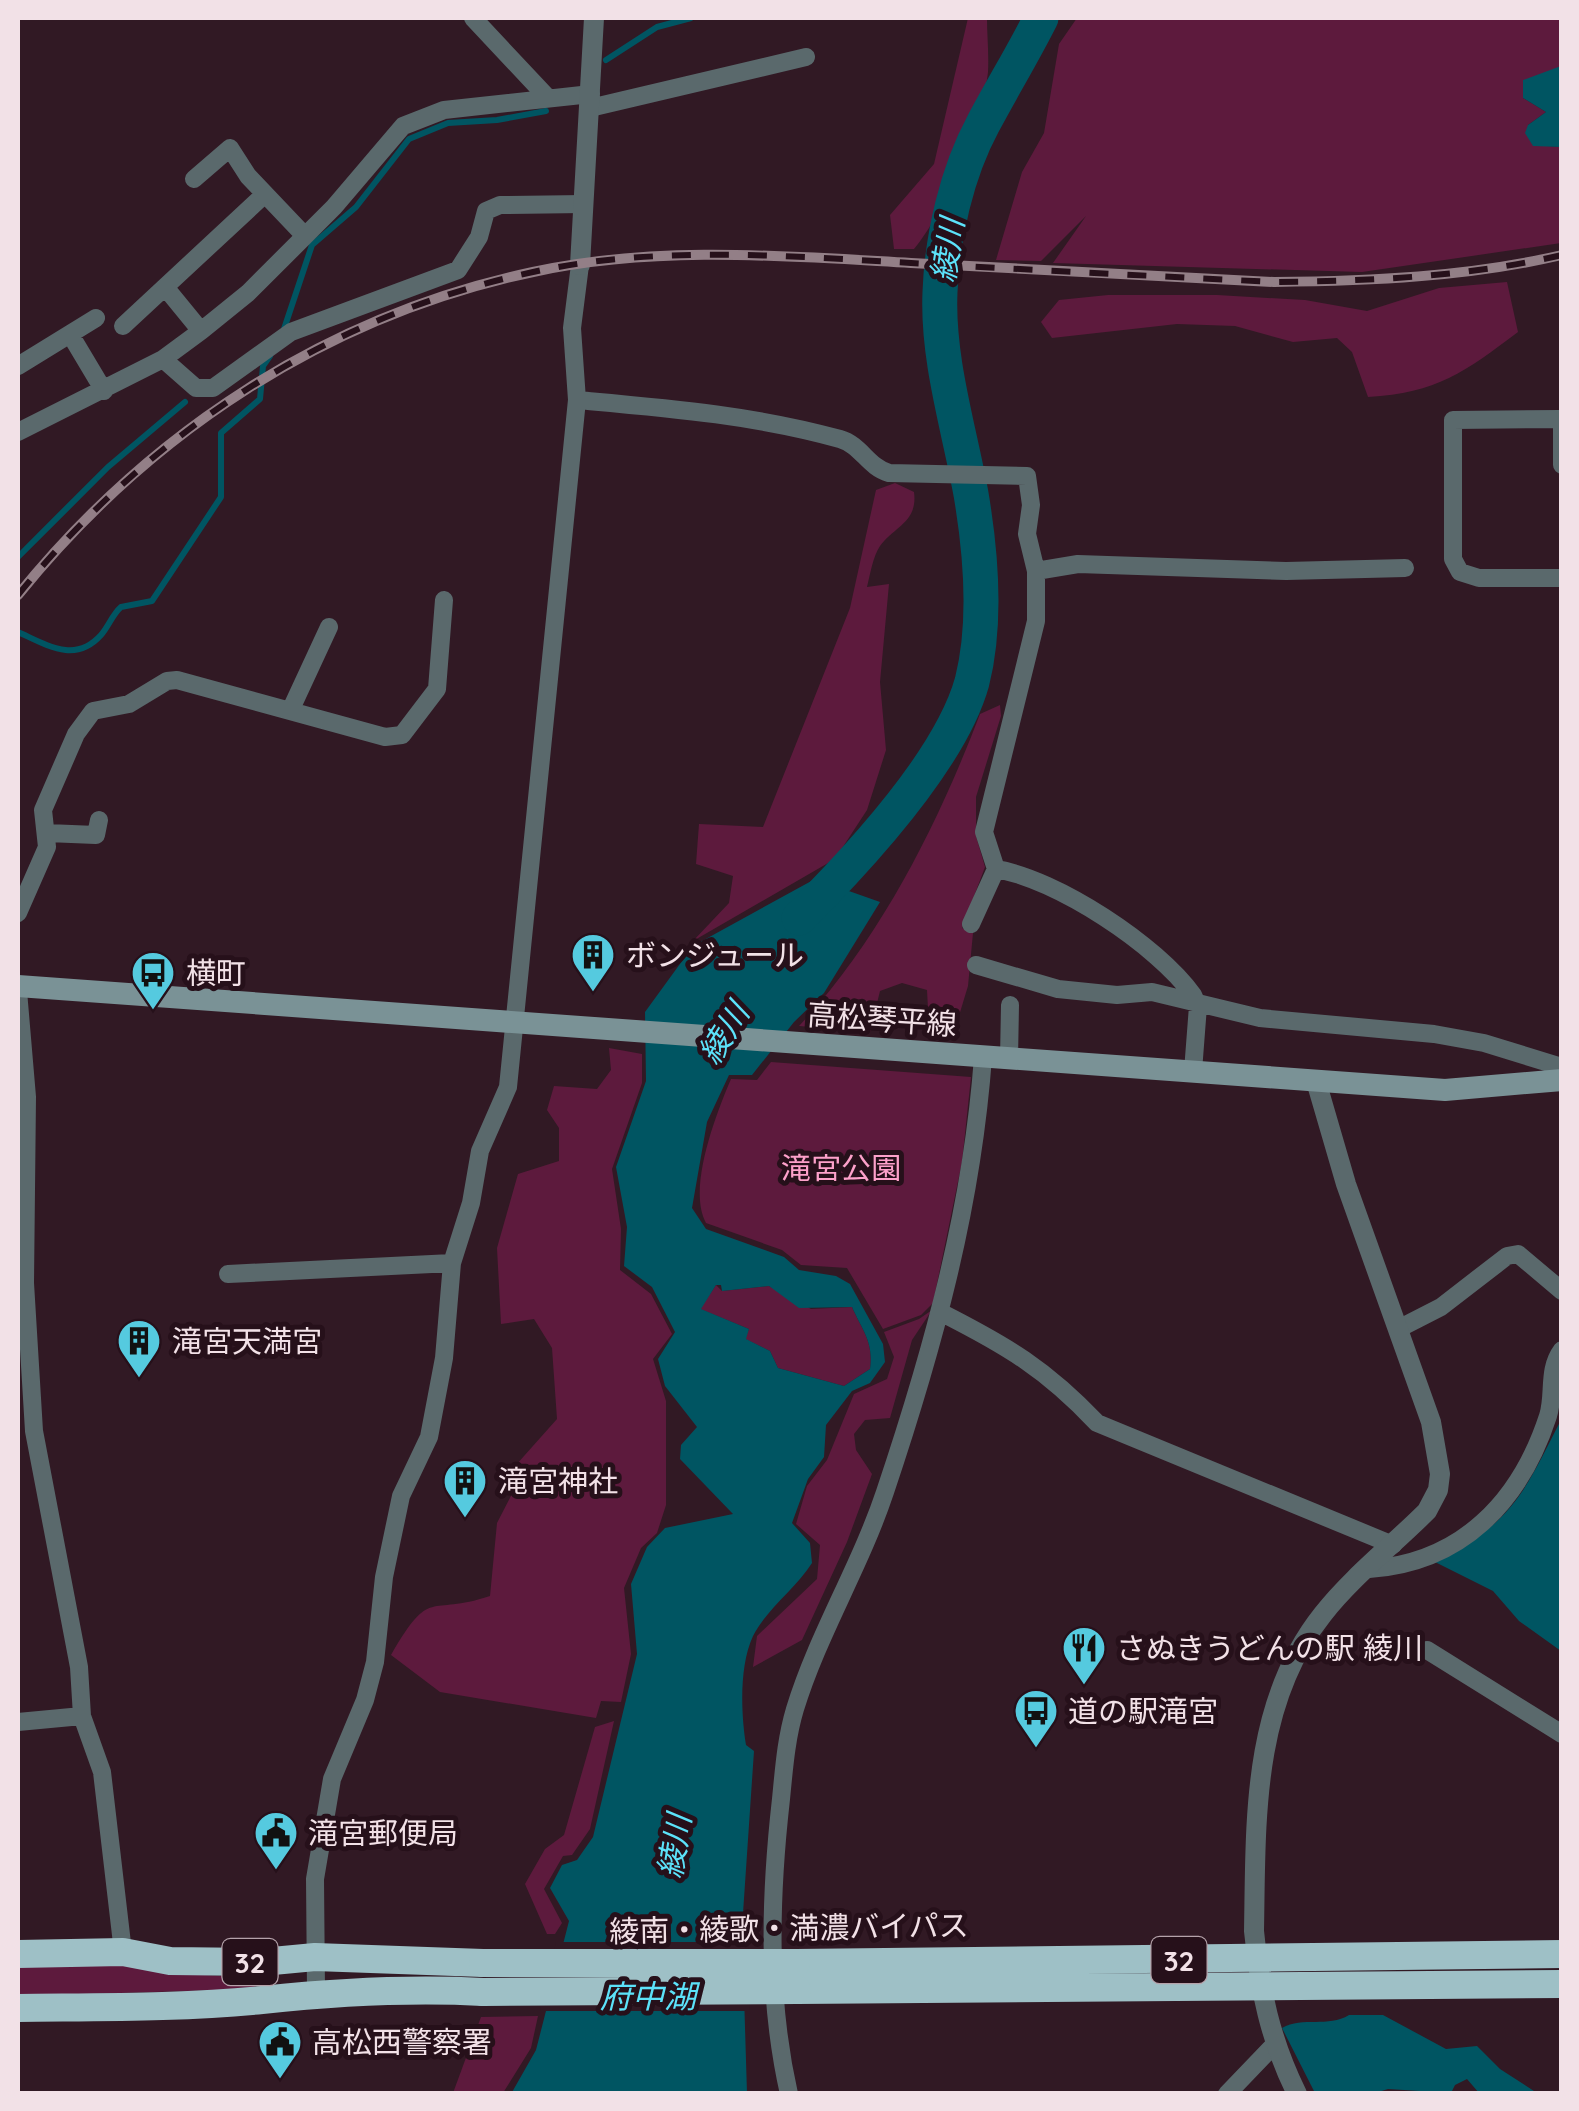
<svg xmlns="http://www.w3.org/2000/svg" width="1579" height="2111" viewBox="0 0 1579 2111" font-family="Quicksand,'Noto Sans JP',sans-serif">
  <rect width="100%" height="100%" fill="#311924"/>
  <path fill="#5d1a3d" d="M968,18H987C987,35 989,54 988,72C983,118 944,215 914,249H894L890,215L934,164Z
    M1077,18H1561V66L1523,98L1546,112L1528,125L1533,145L1561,147V243L1362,272L1053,263L1086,216L1041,261L996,260L1022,172L1044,133L1059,44Z
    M1507,282L1518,332C1465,372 1437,393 1368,397L1352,352L1337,338L1293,342L1235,326L1177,324L1052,338L1041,322L1059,300L1108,295H1217L1305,300L1367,311L1439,288Z
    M895,483L914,492C918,522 895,526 880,546C873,556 870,575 867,587L889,584L880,682L886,750L867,810L835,859L693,941L729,903L733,876L696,864L699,824L763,827L850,608L876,490Z
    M1000,705L1001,716L976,797V836L985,867L962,928L973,933L968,986L958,1019L939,1017L928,1009L927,990L902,983L880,991L870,1032L799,1026C880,940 938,824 980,714Z
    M609,1048L642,1054V1083L612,1169L621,1229L620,1270L651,1294L672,1334L653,1359L666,1401V1505L657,1533L641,1548L624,1588L631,1654L621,1702L601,1701L596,1718L440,1692L391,1655C432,1585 427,1617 490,1596L497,1523L513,1492L508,1474L557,1419L552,1348L534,1319L501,1324L497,1248L518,1174L559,1161V1128L547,1110L554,1086L597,1089L611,1070Z
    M771,1062L971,1077L962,1162L933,1303L921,1315L883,1329L847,1268L801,1265L782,1250L706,1223C687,1189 716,1114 731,1079L757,1080Z
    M716,1285L722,1291L769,1286L811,1309L852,1307C862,1330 874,1342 870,1369L844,1386L778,1368L770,1351L745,1339L749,1329L700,1309Z
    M932,1310L912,1340L890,1418L865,1420L854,1434L856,1450L872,1474L847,1542L802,1640L753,1667L757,1636L817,1579L820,1545L796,1524L807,1486L827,1460L854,1394L887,1379L894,1357L884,1332L919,1319Z
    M614,1721L590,1829L572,1855L563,1856L544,1889L562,1923L555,1934H547L525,1884L545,1849L564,1835L595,1727Z
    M18,1962H147L205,1975L254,1978L255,1989L18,1996Z
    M538,2016L531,2048L503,2093H453L481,2017Z"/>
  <path fill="#005562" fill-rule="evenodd" d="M1561,66V147L1533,146L1525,133L1528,125L1546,112L1523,98V80Z
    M815,879L880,902L824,993L794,1022L752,1075H729L707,1122L692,1208L706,1229L784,1257L799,1270L836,1276L850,1284L883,1344L885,1362L870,1383L852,1391L826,1425L824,1457L808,1479L792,1523L810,1543L812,1563C796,1588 766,1610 753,1636C739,1666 741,1714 746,1745L754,1751L742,1928L747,2093L511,2094L536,2050L569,1921L550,1888L562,1865L577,1860L593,1837L637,1654L631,1584L647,1547L665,1528L733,1514L680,1459L681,1445L697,1427L665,1386L658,1359L675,1332L652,1287L624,1266L627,1227L616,1167L646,1081L645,1012L693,946ZM716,1285H721L722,1291L769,1286L799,1308L852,1307C862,1330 874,1342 870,1369L844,1386L778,1368L770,1351L746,1339L749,1329L701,1309Z
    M1561,1420V1651L1519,1621L1493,1591L1433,1561C1512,1525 1523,1494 1561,1420Z
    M1349,2015H1383L1446,2049L1477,2046L1500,2069L1537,2093H1479L1467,2079L1455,2085L1451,2093L1388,2089L1375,2093H1315L1282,2028C1303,2016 1328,2028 1349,2015Z"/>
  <path fill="#311924" d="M556,1942H748L750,2011H540Z"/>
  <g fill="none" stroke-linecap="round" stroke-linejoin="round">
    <path stroke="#005562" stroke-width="6" d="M606,60L657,27L691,18
      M283,332L312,245L356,207L409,139L448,123L497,120L546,111
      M18,557L108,467L185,402
      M18,632C47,645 75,664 101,635C109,626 112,615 121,607L152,601L221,497V433L260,399L263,366L270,356"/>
    <path stroke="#005562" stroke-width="35" d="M799,918C857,860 950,761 972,682C987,623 981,553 971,494C959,428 937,359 940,292C942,237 957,172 983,124C1002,88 1023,54 1041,18"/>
    <path stroke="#5a696c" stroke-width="18" d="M473,18L548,98
      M590,108L806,57
      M194,179L230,148L248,176L305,236
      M165,287L201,331
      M123,326L265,194
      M70,334L104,391
      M163,359L196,388H213L291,332L458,270L479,237L486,211L500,205L584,204
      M18,366L96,318
      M577,400C666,408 754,415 840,439C861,445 868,467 889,473L1027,476L1031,505L1027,534L1036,571V621L984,832L996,869
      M1560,419L1453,420V559L1460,572L1479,578H1562
      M1562,419V465
      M18,432L163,359L201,331L248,293L334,207L403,126L444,110L591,94
      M1036,571L1078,564L1286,571L1405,568
      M291,709L329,627
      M47,833L96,835L99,820
      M18,913L47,847L43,810L76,734L93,711L129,704L167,681L177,680L385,737L402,735L437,689L444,600
      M971,924L996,869C1057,879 1157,945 1193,995L1198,1006L1193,1071
      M976,965L1058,989L1117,995L1152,992L1260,1018L1434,1034L1484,1043L1562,1067
      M18,991L27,1097L25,1283L34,1431L79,1667L82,1716L102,1772L123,1952
      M1009,1059L1010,1005
      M228,1274L452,1263
      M942,1313C1007,1346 1046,1369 1097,1423L1393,1545
      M1398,1329L1441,1307L1507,1256L1518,1254L1562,1291
      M1369,1569C1461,1563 1520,1502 1548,1416C1555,1394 1547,1370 1562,1350
      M1427,1650L1562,1734
      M18,1722L82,1716
      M316,1991L315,1879L332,1779L365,1700L375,1662L384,1577L401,1496L429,1437L444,1358L452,1263L471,1203L480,1151L508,1087L577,400L572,328L580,265
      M789,2094C767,1997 770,1897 781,1799C784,1769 786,1739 795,1709C818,1634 860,1567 885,1492C933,1349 972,1208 983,1057
      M1227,2094L1274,2045"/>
    <path stroke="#5a696c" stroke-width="20" d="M580,265L594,18
      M1297,2094C1270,2039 1260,1991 1254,1931C1256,1823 1251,1704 1323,1614C1352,1577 1393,1545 1427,1511L1438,1490L1440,1474L1431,1422L1346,1184L1316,1081"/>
    <path stroke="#7a9296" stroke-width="22" d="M18,986L1445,1090L1562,1080"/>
    <path stroke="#9ec0c6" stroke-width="28" d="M18,1954L123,1952L170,1961L262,1962L315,1957L483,1963
      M796,1963L1562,1954
      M797,1990L1562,1984
      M18,2008C98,2007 182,2008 262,2000C337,1992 408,1988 483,1992"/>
    <defs>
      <path id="rail" d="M18,595C150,432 326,316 533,272C656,245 786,256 911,263C1032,270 1153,276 1274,282C1370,281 1467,277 1562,255"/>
    </defs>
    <use href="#rail" stroke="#937f87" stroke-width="10"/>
    <use href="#rail" stroke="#26101a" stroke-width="6" stroke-dasharray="19" stroke-linecap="butt"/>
    <path stroke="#9ec0c6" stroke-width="28" d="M483,1963H796
      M483,1992L797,1990"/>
  </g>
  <defs>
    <symbol id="building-pin" viewBox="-11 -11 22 30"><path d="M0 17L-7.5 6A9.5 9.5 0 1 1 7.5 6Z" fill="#55cadf" stroke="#26101a"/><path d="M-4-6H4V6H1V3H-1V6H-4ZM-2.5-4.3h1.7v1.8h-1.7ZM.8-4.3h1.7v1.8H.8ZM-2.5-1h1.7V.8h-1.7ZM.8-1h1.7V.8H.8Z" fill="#111"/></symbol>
    <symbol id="bus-pin" viewBox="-11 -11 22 30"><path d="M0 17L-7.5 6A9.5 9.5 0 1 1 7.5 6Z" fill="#55cadf" stroke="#26101a"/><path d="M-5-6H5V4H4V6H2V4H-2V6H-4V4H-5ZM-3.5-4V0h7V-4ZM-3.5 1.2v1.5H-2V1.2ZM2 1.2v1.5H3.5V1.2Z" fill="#111"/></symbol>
    <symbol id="restaurant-pin" viewBox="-11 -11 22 30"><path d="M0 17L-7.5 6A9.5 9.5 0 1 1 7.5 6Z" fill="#55cadf" stroke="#26101a"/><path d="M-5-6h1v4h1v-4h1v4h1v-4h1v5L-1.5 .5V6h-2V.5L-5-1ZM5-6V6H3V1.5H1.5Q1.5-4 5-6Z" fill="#111"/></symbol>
    <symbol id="civic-pin" viewBox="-11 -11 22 30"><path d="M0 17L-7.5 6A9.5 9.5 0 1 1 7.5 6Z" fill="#55cadf" stroke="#26101a"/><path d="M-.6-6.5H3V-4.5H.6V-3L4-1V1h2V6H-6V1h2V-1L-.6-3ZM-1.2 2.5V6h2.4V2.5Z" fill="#111"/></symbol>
  </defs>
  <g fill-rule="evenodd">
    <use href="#building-pin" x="568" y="930" width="50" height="68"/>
    <use href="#bus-pin" x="128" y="948" width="50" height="68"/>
    <use href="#building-pin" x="114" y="1316" width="50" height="68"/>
    <use href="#building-pin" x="440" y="1456" width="50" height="68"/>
    <use href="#restaurant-pin" x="1059" y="1623" width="50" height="68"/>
    <use href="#bus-pin" x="1011" y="1686" width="50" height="68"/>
    <use href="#civic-pin" x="251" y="1808" width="50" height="68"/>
    <use href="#civic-pin" x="255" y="2017" width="50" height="68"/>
  </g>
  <g text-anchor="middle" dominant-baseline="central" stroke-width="10" stroke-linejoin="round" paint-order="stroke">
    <g fill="#26101a" stroke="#b5a2aa" stroke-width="2.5">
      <rect x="1151.5" y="1937" width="55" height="46" rx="8"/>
      <rect x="222.5" y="1939" width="55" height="46" rx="8"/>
    </g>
    <g font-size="28" font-weight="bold" fill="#f2e1e7">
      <text x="1179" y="1960">32</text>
      <text x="250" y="1962">32</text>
    </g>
    <g font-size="30" fill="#f2e1e7" stroke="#26101a" text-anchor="start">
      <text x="626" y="955">ボンジュール</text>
      <text x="186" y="973">横町</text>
      <text x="172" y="1341">滝宮天満宮</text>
      <text x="498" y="1481">滝宮神社</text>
      <text x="1116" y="1648">さぬきうどんの駅 綾川</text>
      <text x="1068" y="1711">道の駅滝宮</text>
      <text x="308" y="1833">滝宮郵便局</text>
      <text x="312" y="2042">高松西警察署</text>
    </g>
    <g font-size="30" fill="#f2e1e7" stroke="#26101a">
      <text transform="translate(882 1019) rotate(4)">高松琴平線</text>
      <text transform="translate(789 1928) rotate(-1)">綾南・綾歌・満濃バイパス</text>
    </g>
    <g font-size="30" fill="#fda1ca" stroke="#26101a">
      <text x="841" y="1168">滝宮公園</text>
    </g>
    <g font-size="32" font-style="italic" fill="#5ce2fa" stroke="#26101a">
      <text transform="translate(947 250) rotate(-81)">綾川</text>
      <text transform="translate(723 1033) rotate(-58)">綾川</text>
      <text transform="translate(674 1846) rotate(-81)">綾川</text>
      <text x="648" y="1996">府中湖</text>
    </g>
  </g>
  <rect width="1579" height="2111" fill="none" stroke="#f2e1e7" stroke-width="40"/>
</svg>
